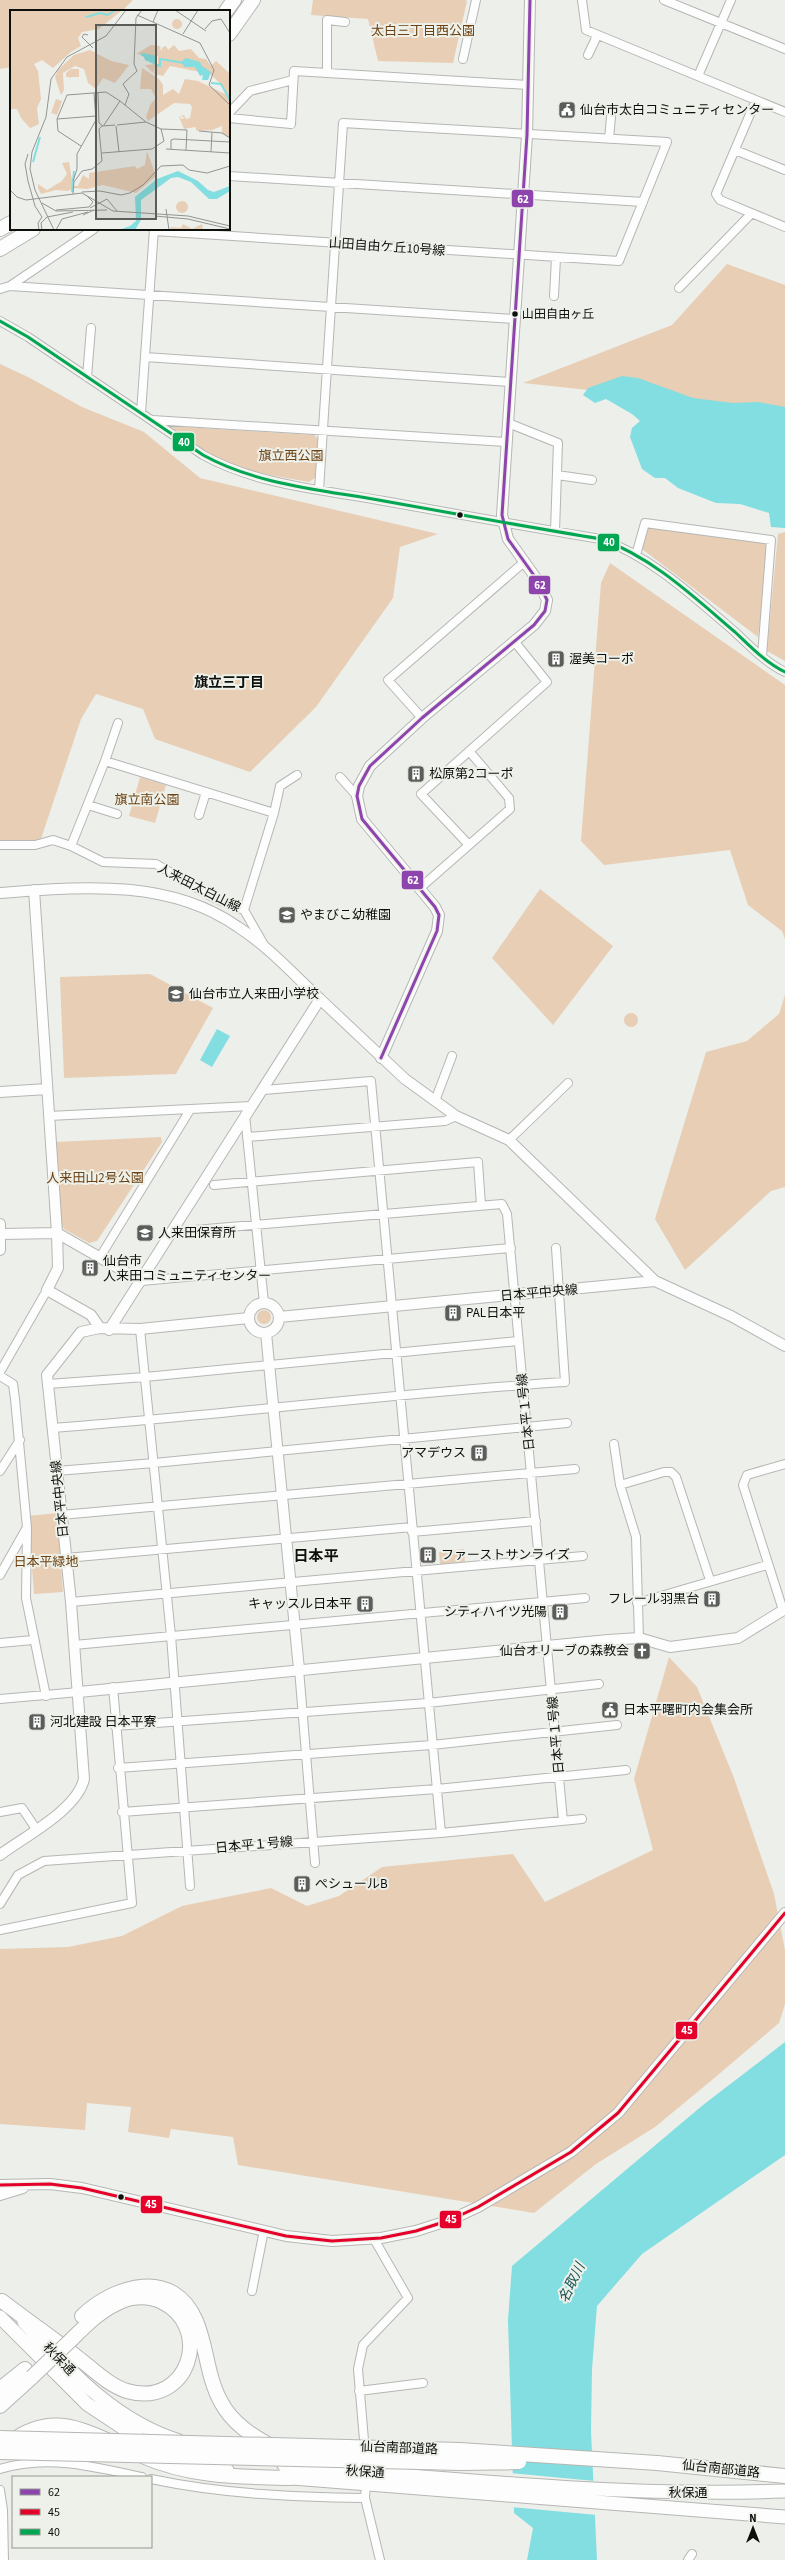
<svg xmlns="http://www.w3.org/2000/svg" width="785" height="2560" viewBox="0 0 785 2560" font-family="'Source Sans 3','Noto Sans JP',sans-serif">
  <rect width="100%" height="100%" fill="#edefeb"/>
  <path fill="#e8ceb5" d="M0,0H133L122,11H11V67L0,69Z
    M313,0H465L467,1L453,63L378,61L368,19L311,15Z
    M727,264L785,285V411L523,383L672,325Z
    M0,364L30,378L82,407L144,432L200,478L438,534L400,547L393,598L316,707L250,772L155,739L143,709L96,694L81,719L41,839L4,849H0Z
    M169,426L314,435L318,439L315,478L309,482L247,471L213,456Z
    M645,526L770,541L758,637L642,549Z
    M785,532V661L767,651L778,534Z
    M610,563L785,685V939L782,931L748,905L730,850L604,865L581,841L601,583Z
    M140,777L166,785L155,823L129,816Z
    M540,889L613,946L553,1025L492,958Z
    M150,974L213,1008L176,1074L64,1078L60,977Z
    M785,995V1187L771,1191L685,1270L655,1219L706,1052L747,1041L779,1014Z
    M624 1020a7 7 0 1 1 14 0a7 7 0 1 1-14 0Z
    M161,1137L162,1142L97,1241L89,1243L64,1229L60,1222L55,1142Z
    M257 1317a7 7 0 1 1 14 0a7 7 0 1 1-14 0Z
    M57,1513L63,1592L34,1594L28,1516Z
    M464,1549L465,1563L440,1565L439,1552Z
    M669,1657L697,1687L734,1778L774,1894L785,1950V2004L779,2023L712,2080L655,2127L596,2164L534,2213L238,2165L233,2137L171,2129L169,2138L128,2132L131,2107L87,2103L85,2130L0,2124V1949L68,1947L122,1936L182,1906L271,1888L307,1906L339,1896L382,1867L513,1854L545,1902L653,1850L634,1779Z"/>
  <path fill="#82dee0" d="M622,376L638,378L693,398L733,403L758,402L785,407V528L771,527L769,513L740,504L716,503L678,488L665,478H655L642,469L630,437L632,428L640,421L632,414L606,399L595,403L583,395L588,388Z
    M217,1029L230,1036L212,1067L200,1060Z
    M785,2042V2155L642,2254L597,2306L592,2369L591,2431L597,2560H527L533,2528L514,2513L508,2320L512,2266L703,2105Z"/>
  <path fill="#edefeb" d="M510,2473L595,2481L597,2515L511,2507Z"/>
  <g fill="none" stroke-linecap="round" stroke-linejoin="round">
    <defs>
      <path id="minor" d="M582,0L586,30L785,112
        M664,0L785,49
        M588,55L597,36
        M463,59L476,0
        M327,73V20L345,22
        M698,76L731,0
        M756,100L716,194L720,200L785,227
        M229,113L250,91L293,80
        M229,118L291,124L294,71L528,85
        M609,139L611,117
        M735,150L785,170
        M229,176L643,202
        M154,231C309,242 464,252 619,261L667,142L343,123C334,245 328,368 319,490
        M10,286L515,319
        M679,288L751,214
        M0,289L10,286L94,229
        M554,296L556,258
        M0,321L28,337L203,455C257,485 323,490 384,501C456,514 528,527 601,539C652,557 694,597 735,632C750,646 766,663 785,672
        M145,357L510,382
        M87,377L91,328
        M141,413L154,229
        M152,420L506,442
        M508,423L558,443L555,531
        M557,475L592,480
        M636,555L645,523L771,540L762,656
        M422,718L388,680L523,563
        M469,751L509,798L510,809L469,845
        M105,761L118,723
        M340,777L357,796
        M88,805L117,814
        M274,813L280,786L297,775
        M199,815L206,792
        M0,845H35L53,840L71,846L103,862L156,864L214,898L244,910L264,945
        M71,846L105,761L274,813L244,910
        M420,888L469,845L421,794L547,682L514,641
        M264,1090L371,1081L441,1833
        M435,1101L452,1056
        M245,1115L264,1303
        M49,1116L251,1106
        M247,1137L445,1121L456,1116
        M509,1140L568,1083
        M214,1185L478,1162L481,1205
        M183,1231L502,1204L507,1214L563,1821
        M100,1257L190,1110
        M141,1281L511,1248
        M140,1329L171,1636L190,1886
        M0,1372L47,1290
        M0,1376L13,1384L15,1399L27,1528L26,1598L46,1696
        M48,1384L145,1377L518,1341
        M53,1428C224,1415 394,1393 565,1382L556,1248
        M614,1444L620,1485L636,1537L639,1638
        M0,1471L20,1440
        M57,1471L154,1463L567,1423
        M620,1485L664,1472H671L676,1477L710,1580
        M61,1515L575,1469
        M412,1532L536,1521
        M66,1558L412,1527
        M0,1575L26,1529
        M71,1602L583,1556
        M637,1603L767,1565
        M783,1610L743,1485L747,1475L785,1464
        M0,1643L33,1640
        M74,1645L585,1598
        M299,1669L315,1863
        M0,1699L79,1692
        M115,1726L428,1703L599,1684
        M118,1768L432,1745L617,1725
        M0,1812L22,1808L36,1829
        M122,1812L437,1789L626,1770
        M0,1904L18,1875L44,1861L441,1833L582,1819
        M0,1930L132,1903L113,1687
        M252,2291L264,2230
        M359,2391L423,2383
        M365,2452L358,2369L363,2345L408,2298L374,2239
        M0,2469C48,2454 95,2467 142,2477
        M151,2479C222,2494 293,2497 365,2498L366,2484
        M0,2490L3,2510L4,2560
        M365,2498L380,2560
        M688,2560L692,2554"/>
      <path id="tertiary" d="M34,890L57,1233L58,1268L47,1290L91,1315L100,1328
        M0,893C81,887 168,878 238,927C269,947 293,974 320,999
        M381,1058L437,931L439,915L435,907L362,819L357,796L359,786L370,766L422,718L534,625L545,611L547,600L538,581L508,539L502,515L527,135L530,0
        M0,1092L47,1089
        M0,1224V1250
        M1,1234L57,1233L141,1281
        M249 1318a15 15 0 1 1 30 0a15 15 0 1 1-30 0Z
        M279,1317L655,1281L731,1316L785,1346
        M109,1330L320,999L405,1079L456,1116L509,1140L655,1281
        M266,1333L299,1669
        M79,1692L608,1640L639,1638L670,1647L738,1638L785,1609
        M0,1855C25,1836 77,1810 84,1779L71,1602L47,1375L81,1332L100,1328L140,1329L249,1318
        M0,2185L50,2184L82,2188L286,2236L332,2241L381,2238L416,2231L450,2220L478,2207L571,2152L618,2113L785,1913
        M0,2195L23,2188"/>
      <path id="trunk" d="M0,2317L87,2404L146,2443
        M24,2322C70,2371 113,2420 179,2441
        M182,2458L227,2470
        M284,2465C450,2479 618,2497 785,2491
        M280,2477L785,2517"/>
      <path id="motorway" d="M226,11L234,0
        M229,34L253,0
        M0,229L11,223
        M0,249L33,229
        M2,2301C27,2320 52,2338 77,2357C93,2369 108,2385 127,2391C189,2409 215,2326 160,2301C149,2296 134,2296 122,2301C102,2309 87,2324 72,2339
        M82,2316C115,2285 173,2267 196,2321C207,2347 207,2377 221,2402C232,2423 252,2436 273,2447
        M0,2389L25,2369
        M0,2406L32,2377
        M9,2443C45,2416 71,2424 109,2441
        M140,2455C189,2477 238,2477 291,2478
        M317,2462L345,2470
        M657,2463L785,2476"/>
    </defs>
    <use href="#minor" stroke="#b6b7b4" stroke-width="10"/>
    <use href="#tertiary" stroke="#b6b7b4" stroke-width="12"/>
    <use href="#trunk" stroke="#b6b7b4" stroke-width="15"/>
    <use href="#motorway" stroke="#b6b7b4" stroke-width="16"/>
    <use href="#minor" stroke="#fcfdfc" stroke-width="8"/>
    <use href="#tertiary" stroke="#fcfdfc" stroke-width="10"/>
    <use href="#trunk" stroke="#fcfdfc" stroke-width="13"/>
    <use href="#motorway" stroke="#fcfdfc" stroke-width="14"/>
    <defs>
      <path id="motorway-bridge" d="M32,2377L72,2339
        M0,2438L460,2450L657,2463
        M0,2452L461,2463L519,2462"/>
    </defs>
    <use href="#motorway-bridge" stroke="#b6b7b4" stroke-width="16" stroke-linecap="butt"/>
    <use href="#motorway-bridge" stroke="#fcfdfc" stroke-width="14"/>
    <defs>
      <path id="bus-1" d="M381,1058L437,931L439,915L435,907L362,819L357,796L359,786L370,766L422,718L534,625L545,611L547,600L538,581L508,539L502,515L527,135L530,0"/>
      <path id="bus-2" d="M0,2185L50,2184L82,2188L286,2236L332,2241L381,2238L416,2231L450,2220L478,2207L571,2152L618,2113L785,1913"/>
      <path id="bus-3" d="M0,321L28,337L203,455C257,485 323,490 384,501C456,514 528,527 601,539C652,557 694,597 735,632C750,646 766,663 785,672"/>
    </defs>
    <use href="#bus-1" stroke="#edf1e9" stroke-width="6"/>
    <use href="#bus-2" stroke="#edf1e9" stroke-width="6"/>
    <use href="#bus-3" stroke="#edf1e9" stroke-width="6"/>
    <use href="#bus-1" stroke="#8e44ad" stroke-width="3"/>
    <use href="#bus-2" stroke="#e4002b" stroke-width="3"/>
    <use href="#bus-3" stroke="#00a651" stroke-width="3"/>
  </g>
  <defs>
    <symbol id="civic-square" viewBox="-11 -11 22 22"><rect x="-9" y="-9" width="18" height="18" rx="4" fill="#5b5d5a" stroke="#edf1e9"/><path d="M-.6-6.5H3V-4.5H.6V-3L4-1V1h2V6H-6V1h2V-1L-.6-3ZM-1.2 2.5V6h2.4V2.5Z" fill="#fff"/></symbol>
    <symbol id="building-square" viewBox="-11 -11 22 22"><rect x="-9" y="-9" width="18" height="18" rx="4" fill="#5b5d5a" stroke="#edf1e9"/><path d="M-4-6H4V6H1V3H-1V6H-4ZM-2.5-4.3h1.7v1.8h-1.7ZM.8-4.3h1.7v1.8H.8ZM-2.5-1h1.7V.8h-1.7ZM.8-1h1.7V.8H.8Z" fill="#fff"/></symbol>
    <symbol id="school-square" viewBox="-11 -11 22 22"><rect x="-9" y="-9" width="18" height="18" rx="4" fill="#5b5d5a" stroke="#edf1e9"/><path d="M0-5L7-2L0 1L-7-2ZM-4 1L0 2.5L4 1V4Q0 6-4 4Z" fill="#fff"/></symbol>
    <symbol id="church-square" viewBox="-11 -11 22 22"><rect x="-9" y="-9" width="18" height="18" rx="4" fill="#5b5d5a" stroke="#edf1e9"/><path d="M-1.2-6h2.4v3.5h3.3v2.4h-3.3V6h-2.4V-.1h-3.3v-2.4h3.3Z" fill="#fff"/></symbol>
  </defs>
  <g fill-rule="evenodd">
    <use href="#civic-square" x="557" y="100" width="20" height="20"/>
    <use href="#building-square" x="546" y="649" width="20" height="20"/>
    <use href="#building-square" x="406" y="764" width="20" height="20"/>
    <use href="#school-square" x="277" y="905" width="20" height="20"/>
    <use href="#school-square" x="166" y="984" width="20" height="20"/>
    <use href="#school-square" x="135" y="1223" width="20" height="20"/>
    <use href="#building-square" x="80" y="1258" width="20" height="20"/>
    <use href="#building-square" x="443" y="1303" width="20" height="20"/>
    <use href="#building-square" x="469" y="1443" width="20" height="20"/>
    <use href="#building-square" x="418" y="1545" width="20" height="20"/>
    <use href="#building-square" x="702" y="1589" width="20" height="20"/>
    <use href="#building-square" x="355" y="1594" width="20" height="20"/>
    <use href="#building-square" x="550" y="1602" width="20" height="20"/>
    <use href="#church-square" x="632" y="1641" width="20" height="20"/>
    <use href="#civic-square" x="600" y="1700" width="20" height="20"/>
    <use href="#building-square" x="27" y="1712" width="20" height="20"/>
    <use href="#building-square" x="292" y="1874" width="20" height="20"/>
  </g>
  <g fill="#0d0f0c" stroke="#edf1e9" stroke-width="1.5">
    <circle cx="515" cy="314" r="3.5"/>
    <circle cx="460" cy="515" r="3.5"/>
    <circle cx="121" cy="2197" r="3.5"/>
  </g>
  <g text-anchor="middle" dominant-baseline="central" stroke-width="4" stroke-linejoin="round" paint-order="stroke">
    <g font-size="12" fill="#0d0f0c" stroke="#edf1e9" text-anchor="start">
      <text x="522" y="314">山田自由ヶ丘</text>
    </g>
    <g font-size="13" fill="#6d4112" stroke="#edf1e9">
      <text x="423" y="31">太白三丁目西公園</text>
      <text x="291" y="456">旗立西公園</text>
      <text x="147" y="800">旗立南公園</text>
      <text x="95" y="1178">人来田山2号公園</text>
      <text x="46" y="1562">日本平緑地</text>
    </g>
    <g font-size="13" fill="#0d0f0c" stroke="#edf1e9" text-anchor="start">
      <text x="580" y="110">仙台市太白コミュニティセンター</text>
      <text x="569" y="659">渥美コーポ</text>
      <text x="429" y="774">松原第2コーポ</text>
      <text x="300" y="915">やまびこ幼稚園</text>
      <text x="189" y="994">仙台市立人来田小学校</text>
      <text x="158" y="1233">人来田保育所</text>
      <text x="103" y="1261">仙台市<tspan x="103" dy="15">人来田コミュニティセンター</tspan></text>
      <text x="466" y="1313">PAL日本平</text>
      <text x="466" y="1453" text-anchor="end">アマデウス</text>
      <text x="441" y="1555">ファーストサンライズ</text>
      <text x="699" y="1599" text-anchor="end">フレール羽黒台</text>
      <text x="352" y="1604" text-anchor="end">キャッスル日本平</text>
      <text x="547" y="1612" text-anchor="end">シティハイツ光陽</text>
      <text x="629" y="1651" text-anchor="end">仙台オリーブの森教会</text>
      <text x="623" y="1710">日本平曙町内会集会所</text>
      <text x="50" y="1722">河北建設 日本平寮</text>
      <text x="315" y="1884">ぺシュールB</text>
    </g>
    <g font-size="13" fill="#0d0f0c" stroke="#edf1e9">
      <text transform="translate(387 247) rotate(4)">山田自由ケ丘10号線</text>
      <text transform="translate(199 888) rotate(27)">人来田太白山線</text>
      <text transform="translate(539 1293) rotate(-5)">日本平中央線</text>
      <text transform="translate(526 1412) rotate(-96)">日本平１号線</text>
      <text transform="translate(60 1499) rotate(-96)">日本平中央線</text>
      <text transform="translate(556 1735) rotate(-95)">日本平１号線</text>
      <text transform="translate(254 1845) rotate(-5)">日本平１号線</text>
      <text transform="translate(59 2359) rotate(46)">秋保通</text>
      <text transform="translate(399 2448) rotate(2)">仙台南部道路</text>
      <text transform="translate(721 2469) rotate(6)">仙台南部道路</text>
      <text transform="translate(365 2472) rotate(4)">秋保通</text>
      <text x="688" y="2493">秋保通</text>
    </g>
    <g font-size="14" font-weight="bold" fill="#0d0f0c" stroke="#edf1e9">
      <text x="229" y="683">旗立三丁目</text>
    </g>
    <g font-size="14" font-style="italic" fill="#1d5557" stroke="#edf1e9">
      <text transform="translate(572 2283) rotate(-64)">名取川</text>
    </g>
    <g font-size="15" font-weight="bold" fill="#0d0f0c" stroke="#edf1e9">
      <text x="316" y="1556">日本平</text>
    </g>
  </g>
  <g transform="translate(10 10)">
    <rect width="220" height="220" fill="#edefeb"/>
    <path d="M0,0H112L89,19L72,22L68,28L71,36L61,42L43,58L32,50L24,54L28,61L31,89L27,98L29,114L20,118L11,108L7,99H0ZM162 14a5 5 0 1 1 10 0a5 5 0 1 1-10 0ZM141,35L150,36L151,41L153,37L156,36L158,40L164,35L169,41L181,39L189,48L196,49L201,56L206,51L220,64V128L212,123V116L202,120L187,121L185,117L174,119L169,107L171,106L170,109L175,108L171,106L174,105L176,109L180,108L182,97L180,94L164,93L138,111L136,107L140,95L146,88L141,79H130L132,58L149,69L153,75V85L163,79L169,84L175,69L188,71L217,85L211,74L200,64L160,56L153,66L144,64L145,57L143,63L135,55L148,54V46L126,44ZM80,40L101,51L119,55L105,73L93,68L86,79L78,73L74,59L65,56L53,63L54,80L51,85L45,67L48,60L64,45ZM61,59H69V67H61L58,70L60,67H56V63ZM46,89L52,91L47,105L41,103ZM137,141L146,166L126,183L93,175L77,179L63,178L58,181L46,180L31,184L28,178V174L37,180L52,171L57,164L52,153L59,152L63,176H68L73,165L79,169V163L125,156L127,159L135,155ZM166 197a6 6 0 1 1 12 0a6 6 0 1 1-12 0ZM173,214L182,219L192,214L193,220H160L161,217L171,218Z" fill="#e8ceb5"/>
    <path d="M133,43L147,46L146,55L135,50L134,47L130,45ZM176,48L190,52L192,56L201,62L198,70H192L193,65L190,66L185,57H175L171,52ZM168,161L188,171L198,180L204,182L220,176V181L207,189H199L181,172L168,167L161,168L131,190V210L125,220H109L120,216L126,211L125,187L147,169Z" fill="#82dee0"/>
    <path fill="none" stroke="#82dee0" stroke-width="2" d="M76,7L90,3L98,5L105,0M145,54L150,56V49L174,53M201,73L211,74L220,90M23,152L30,127M62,182L64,161"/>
    <path fill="none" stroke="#939592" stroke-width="1" d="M165,0L196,21M127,5L190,33L204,60L199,75L220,95M143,12L148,0M195,19L202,11L211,9L220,23M173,24L188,0M78,25L74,24L72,27L83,38M88,82L89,113L93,116M115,95L119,84L113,74L127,61L124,54L126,8L132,0M47,109L86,106M94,115L110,91L136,112M107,115L136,112L151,119L177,120L176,140M106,116L109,142M189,121L212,123L220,128M71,136L48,121L47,109L57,85L96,82L110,91M156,139L220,143M161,139V130L164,129L220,132M201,142L202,122M92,143L142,139L154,131L151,119M18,144L15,154L18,171L25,196L32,207L28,213L29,220M63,171L67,159V144L86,110L84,83M0,180L7,187L16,190L72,183L103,201L178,206L220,216M72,182L90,181L111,185L120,183L133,175L151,156L173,155L179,160L197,163L220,156M63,184L64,172L72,161L82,159L92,151L89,119L92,116L105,115M77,186L83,192L79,197M32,193L46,201L97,200M80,198L97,189L107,201M156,199L159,220M46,200L79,197M73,205L84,200M145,206L178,209L220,219M32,220L31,213L37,207L63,202M44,220L25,180L20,159L22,142L36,107L41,69L57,47L96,26L116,0M46,220L52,209L78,202"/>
    <path fill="#5b5d5a" fill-opacity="0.15" stroke="#5b5d5a" stroke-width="2" d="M86,15H146V209H86Z"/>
    <rect width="220" height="220" fill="none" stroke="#0d0f0c" stroke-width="2"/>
  </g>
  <g stroke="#edf1e9" stroke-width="1.5">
    <rect x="511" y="189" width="23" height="19" rx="4" fill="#8e44ad"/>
    <rect x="172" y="432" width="23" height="20" rx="4" fill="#00a651"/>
    <rect x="597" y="533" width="23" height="19" rx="4" fill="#00a651"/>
    <rect x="528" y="575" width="23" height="20" rx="4" fill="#8e44ad"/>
    <rect x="401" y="870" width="23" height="20" rx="4" fill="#8e44ad"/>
    <rect x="675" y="2021" width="23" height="19" rx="4" fill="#e4002b"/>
    <rect x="140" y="2195" width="23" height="19" rx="4" fill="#e4002b"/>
    <rect x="439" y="2210" width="23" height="19" rx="4" fill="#e4002b"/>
  </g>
  <g font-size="11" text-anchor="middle" font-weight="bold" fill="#fff">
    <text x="523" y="203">62</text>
    <text x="184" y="446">40</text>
    <text x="609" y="546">40</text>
    <text x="540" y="589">62</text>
    <text x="413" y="884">62</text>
    <text x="687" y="2034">45</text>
    <text x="151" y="2208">45</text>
    <text x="451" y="2223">45</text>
  </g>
  <rect x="12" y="2476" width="140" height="72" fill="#edf1e9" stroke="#939791"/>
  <rect x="20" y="2489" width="20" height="6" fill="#8e44ad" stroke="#939791"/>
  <text x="48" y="2496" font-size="12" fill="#0d0f0c">62</text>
  <rect x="20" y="2509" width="20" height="6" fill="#e4002b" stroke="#939791"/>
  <text x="48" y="2516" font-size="12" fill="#0d0f0c">45</text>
  <rect x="20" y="2529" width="20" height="6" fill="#00a651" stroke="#939791"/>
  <text x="48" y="2536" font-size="12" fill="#0d0f0c">40</text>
  <g transform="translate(753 2528)" stroke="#edf1e9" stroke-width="3" paint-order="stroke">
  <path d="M0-3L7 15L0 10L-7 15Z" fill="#0d0f0c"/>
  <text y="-6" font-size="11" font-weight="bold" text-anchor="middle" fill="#0d0f0c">N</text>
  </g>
</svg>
